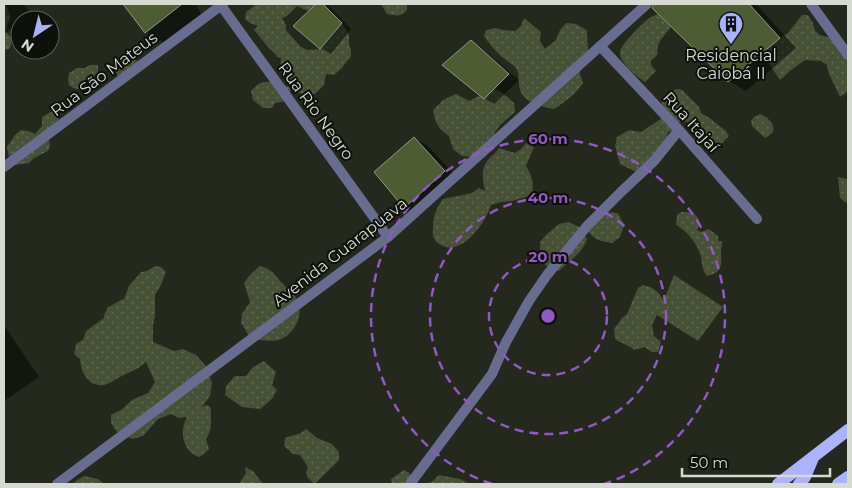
<svg xmlns="http://www.w3.org/2000/svg" width="852" height="488" viewBox="0 0 852 488" font-family="Montserrat,sans-serif">
  <defs>
    <pattern id="grass-dots" width="8" height="8" patternUnits="userSpaceOnUse" patternTransform="scale(1.25)"><rect width="8" height="8" fill="#475136"/><path d="M2 2h.1M6 6h.1" fill="none" stroke="#616952" stroke-width="1.8" stroke-linecap="round"/></pattern>
  </defs>
  <rect width="100%" height="100%" fill="#24281d"/>
  <path fill="url(#grass-dots)" d="M257,4H324C313,13 309,12 297,6L287,16L282,18L286,25V30L300,46L307,50L320,49L326,42L327,33L337,29L342,23L349,35V44L351,50V56L341,69L334,75L326,74L324,85L315,94L304,95L291,89C287,101 287,101 275,103L272,108H263L253,100L251,91C253,89 255,87 257,85C265,79 284,82 291,89V83L280,67L281,58L277,57C275,52 272,52 268,47C264,42 259,36 254,30L258,26L250,23L245,19L246,12Z
    M381,4H407V10C400,17 397,16 387,14Z
    M4,6H6C15,22 7,18 6,32L11,37V46L9,49L4,50Z
    M658,14L671,27C665,35 655,43 658,54L651,61V65L656,71L645,82C637,77 619,62 620,52C620,45 644,21 651,17C653,16 656,15 658,14Z
    M802,15H808L813,23L815,31L820,35L831,38L848,50V91L840,97L829,74L827,65L821,61L805,60C800,64 795,67 790,71C786,74 784,77 780,80L762,53L780,38L788,33Z
    M524,18L541,32L540,41L545,49L556,40L560,30L566,23L576,24L587,30L588,57L581,64L580,74L583,83C576,94 565,102 554,109C540,106 520,103 519,84C518,77 520,72 514,66C511,63 506,60 502,57C495,51 489,43 484,36L486,30L495,28L503,30L515,31L521,26Z
    M121,55C130,55 135,57 140,64L118,77L114,68L117,60Z
    M90,65H98V73C87,78 85,98 69,85L68,80L69,73L77,68H85Z
    M490,87L500,91L514,103L515,112L501,124L495,132L493,143L477,157L462,156L454,150L451,143L449,136L440,129L435,120L433,110L443,100L456,94L469,101L479,96Z
    M678,89L682,90L699,107L701,113L711,119L726,131L729,136L717,148L711,151L706,148L697,135L696,131L689,124L692,122C685,121 682,123 674,122L679,130L668,132L666,145L640,174L620,164L615,146L617,137L629,130L641,132L665,116L662,109V98C667,93 671,90 678,89Z
    M52,111L56,113L59,120L48,135L50,146L48,151L34,158L29,163L16,165L9,157L7,147L15,135L21,130L28,131L35,134L42,126V117Z
    M760,114C772,119 781,131 765,138L752,126L751,121L754,117Z
    M526,143L534,147L526,166C532,176 534,183 532,195L512,201L501,202L491,205C486,221 464,255 443,246C434,242 432,237 433,228C433,216 436,209 443,199L472,193L479,188L485,191C483,181 480,169 488,160C491,156 496,153 499,148L515,153L521,149Z
    M848,175V203L845,202L840,198L838,177L847,179Z
    M602,212L618,213L624,225L620,237L612,243C601,241 595,241 588,231Z
    M681,212C692,212 696,212 700,223L697,230L701,232L709,229L718,236V241H722C722,245 721,250 721,254C722,267 721,273 707,276C702,270 702,264 701,257C698,244 687,231 676,225L677,215Z
    M569,222L579,227L587,239C583,253 569,261 559,271L552,269L544,264L540,250V242L546,235L559,224Z
    M155,266L161,267L166,272L160,287L155,295V316L153,325V342L174,351L183,349L196,355L206,366L212,383L210,396L202,407L207,405L211,408C210,422 214,426 206,439L209,449L204,454L199,457C182,451 179,431 187,417L179,418L171,414L158,419L143,436L133,439L122,435L117,432L111,423V415L121,410L132,400L148,393L155,382L146,362C143,364 140,367 137,369C133,371 129,372 126,374C118,377 112,383 104,385C88,387 81,372 80,359L74,354L76,344L83,340L86,331L104,318V315L108,307C114,305 117,301 124,299L129,286L141,272L147,271Z
    M260,266C273,269 275,276 284,285C288,290 294,294 297,299C305,314 294,336 278,340C269,342 260,340 251,339L241,323L242,314L250,302L244,283L250,275Z
    M674,275L723,307L698,341L657,315L652,325L654,336L661,342L658,352C652,353 649,351 645,347L634,350C629,345 621,343 615,339L614,329L622,318L627,314L638,288L643,285C655,288 657,291 664,300Z
    M264,361L276,372L272,385L277,390L272,399L260,409L242,407L225,395L226,386L235,376H246L253,367Z
    M306,429L317,438L332,444L339,452V460L315,484L308,478L306,473L308,467L300,455L293,454L284,446L285,438L301,433Z
    M245,467L253,471L263,484H239L246,473Z
    M404,470L408,472L419,484H392L391,479Z
    M439,475L460,479L470,484H424L432,482Z
    M84,476L98,479L104,484H73L77,480Z"/>
  <path fill="#0007" d="M4,4H23L31,13L22,20H20V21L4,34Z
    M125,4H195L204,18L170,46L146,32Z
    M318,4H324L330,7L351,29L331,54L321,48L295,26Z
    M653,4H756L796,48L746,91L729,81L654,8L655,4Z
    M471,42L481,48L519,80L494,104L484,98Z
    M414,138L429,147L459,180L419,216L405,207Z
    M4,325L39,377L4,401Z"/>
  <path fill="#4e5c33" stroke="#919789" d="M123,4H182L145,33Z
    M316,4H323L342,23L320,49L293,26Z
    M654,4H749L780,38L728,82L652,8Z
    M471,40L509,74L484,99L442,65Z
    M414,137L445,171L404,208L374,172Z"/>
  <g fill="none" stroke-linecap="round" stroke-linejoin="round">
    <path stroke="#686d90" stroke-width="10" d="M220,4L388,237
      M811,4L848,55
      M600,46L679,130L757,219
      M4,167L223,4
      M57,484L388,237L647,4
      M410,484L492,374L506,342L529,301L547,275L587,226L621,192L654,161L679,130"/>
    <path stroke="#aab3fc" stroke-width="12" d="M778,484L848,430
      M799,484L805,477L813,458
      M838,484L848,477"/>
  </g>
  <g fill="none" stroke="#9258c4" stroke-width="2.5" stroke-dasharray="9 6">
    <circle cx="548" cy="316" r="59"/>
    <circle cx="548" cy="316" r="118"/>
    <path d="M492 484A177 177 0 1 1 604 484"/>
  </g>
  <defs>
    <symbol id="building-pin" viewBox="-11 -11 22 30"><path d="M0 17L-7.5 6A9.5 9.5 0 1 1 7.5 6Z" fill="#a7b1fc" stroke="#0e100b"/><path d="M-4-6H4V6H1V3H-1V6H-4ZM-2.5-4.3h1.7v1.8h-1.7ZM.8-4.3h1.7v1.8H.8ZM-2.5-1h1.7V.8h-1.7ZM.8-1h1.7V.8H.8Z" fill="#111"/></symbol>
  </defs>
  <g fill-rule="evenodd">
    <use href="#building-pin" x="717" y="10" width="28" height="38"/>
  </g>
  <g text-anchor="middle" dominant-baseline="central" stroke-width="4" stroke-linejoin="round" paint-order="stroke">
    <g font-size="16" fill="#d7dad2" stroke="#0e100b">
      <text x="731" y="55">Residencial<tspan x="731" dy="18">Caiobá II</tspan></text>
    </g>
    <g font-size="16" fill="#d7dad2" stroke="#0e100b">
      <text transform="translate(104 74) rotate(-37)">Rua São Mateus</text>
      <text transform="translate(316 111) rotate(54)">Rua Rio Negro</text>
      <text transform="translate(691 122) rotate(48)">Rua Itajaí</text>
      <text transform="translate(340 252) rotate(-38)">Avenida Guarapuava</text>
    </g>
  </g>
  <circle cx="548" cy="316" r="8" fill="#9258c4" stroke="#0e100b" stroke-width="2.5"/>
  <g font-size="15" text-anchor="middle" font-weight="bold" fill="#9258c4" stroke="#0e100b" stroke-width="4" stroke-linejoin="round" paint-order="stroke">
    <text x="548" y="144">60 m</text>
    <text x="548" y="203">40 m</text>
    <text x="548" y="262">20 m</text>
  </g>
  <rect width="852" height="488" fill="none" stroke="#d7dad2" stroke-width="10"/>
  <g transform="translate(35 35) rotate(215)"><circle r="24" fill="#0e100b" stroke="#5e615b"/>
  <path d="M0-4L9 19L0 12L-9 19Z" fill="#a7b1fc"/>
  <text y="-8" font-size="14" font-weight="bold" text-anchor="middle" fill="#d7dad2">N</text>
  </g>
  <path d="M682 468v8h148v-8" fill="none" stroke="#d7dad2" stroke-width="2.5"/>
  <text x="690" y="468" font-size="15" fill="#d7dad2" stroke="#0e100b" stroke-width="4" paint-order="stroke">50 m</text>
</svg>
